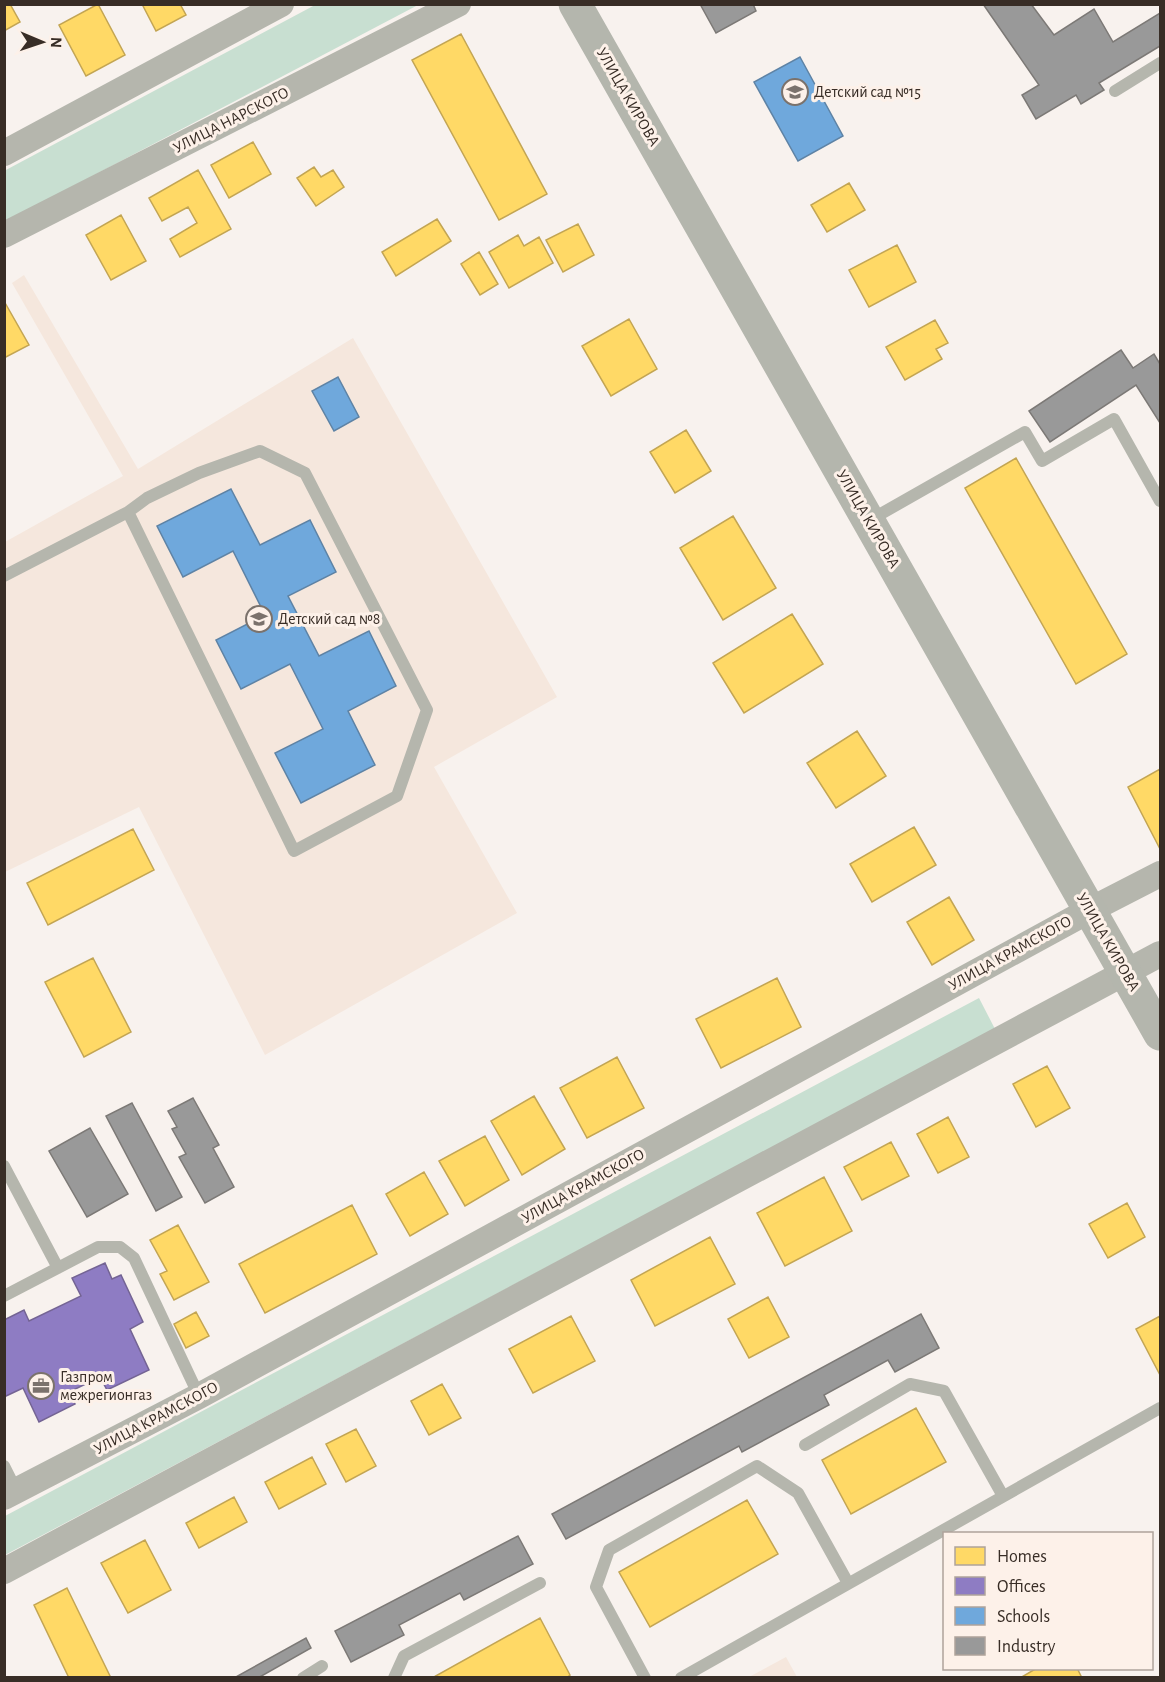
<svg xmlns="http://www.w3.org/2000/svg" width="1165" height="1682" viewBox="0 0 1165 1682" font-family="'Alegreya Sans',sans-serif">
  <rect width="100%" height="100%" fill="#f8f2ee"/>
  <path fill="#f5e7dd" d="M24,275L138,469L353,338L557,697L434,767L517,913L265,1055L139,807L5,872V542L123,476L12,283Z
    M786,1657L797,1677H749Z"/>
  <path fill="#c8dfd1" d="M315,5H418L5,222L4,171Z
    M979,998L995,1029L5,1555V1516Z"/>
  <path fill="#ffd966" stroke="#c3a553" stroke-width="1.5" d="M4,4H10L20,22L4,31Z
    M98,4L125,55L86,76L59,25Z
    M142,4H180L186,15L156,31Z
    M461,34L547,194L499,220L412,60Z
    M253,142L271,174L229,198L211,165Z
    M314,167L321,177L333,170L344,187L316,206L297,178Z
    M198,170L231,229L180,257L170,239L197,223L188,207L162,221L149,198Z
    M849,183L865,210L827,232L811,205Z
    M121,215L146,261L111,280L86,235Z
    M437,219L451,241L396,276L382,252Z
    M578,224L594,255L563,272L546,240Z
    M518,235L524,246L539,237L553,263L509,288L489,252Z
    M897,245L916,282L869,307L849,270Z
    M479,252L498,284L480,295L461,264Z
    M4,301L29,345L4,358Z
    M629,319L657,369L611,396L582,346Z
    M935,320L948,343L936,349L942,359L905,380L886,347Z
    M686,430L711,471L675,493L650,452Z
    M1016,458L1127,654L1076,684L965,488Z
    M733,516L776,588L723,620L680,548Z
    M792,614L823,664L744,713L713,663Z
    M857,731L886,776L836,808L807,763Z
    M1160,769V849L1128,787Z
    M914,827L936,865L872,902L850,864Z
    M133,829L154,870L48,925L27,883Z
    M949,897L974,940L932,965L907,922Z
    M93,958L131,1032L84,1057L45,982Z
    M777,978L801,1027L721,1068L696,1019Z
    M617,1057L644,1108L587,1138L560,1088Z
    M1047,1066L1070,1108L1036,1127L1013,1084Z
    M534,1096L565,1149L522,1175L491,1121Z
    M948,1117L969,1157L938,1173L917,1134Z
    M485,1136L509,1180L465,1206L439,1161Z
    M891,1142L909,1176L862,1200L844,1167Z
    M424,1172L448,1214L410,1236L386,1194Z
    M824,1177L852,1231L785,1266L757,1213Z
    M1127,1203L1145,1237L1108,1258L1089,1224Z
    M352,1205L377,1254L265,1313L239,1264Z
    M178,1225L209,1282L174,1300L160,1274L167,1271L150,1240Z
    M710,1237L735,1284L655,1326L631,1280Z
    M768,1297L789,1337L749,1358L728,1319Z
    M196,1312L209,1336L186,1348L174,1324Z
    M571,1316L595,1361L533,1393L509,1349Z
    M1160,1316V1375L1136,1329Z
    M442,1384L461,1418L429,1435L411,1401Z
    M916,1408L946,1462L851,1514L822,1460Z
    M356,1429L376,1466L346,1482L326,1444Z
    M312,1457L326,1484L279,1509L265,1482Z
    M234,1497L247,1522L199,1548L186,1523Z
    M747,1500L778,1554L650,1627L619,1572Z
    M145,1540L171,1590L128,1613L101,1563Z
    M67,1588L111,1678H69L34,1605Z
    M540,1618L570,1675L567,1678H432Z
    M1037,1668H1077L1082,1678H1020Z"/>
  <path fill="#8e7cc3" stroke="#746494" stroke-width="1.5" d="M105,1263L112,1279L121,1275L143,1322L130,1329L149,1370L107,1390L100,1377L69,1392L75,1404L39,1422L23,1388L6,1396L4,1394V1320L24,1310L29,1321L81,1296L72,1278Z"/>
  <path fill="#6fa8dc" stroke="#5e83a5" stroke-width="1.5" d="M800,57L843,136L798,161L754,82Z
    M338,377L359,417L334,431L312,391Z
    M231,489L260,545L310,520L336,572L288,596L319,656L369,631L396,686L348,711L375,765L301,803L275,753L323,729L290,664L241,689L216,640L265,615L233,551L183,577L157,526Z"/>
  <path fill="#999" stroke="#7c7976" stroke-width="1.5" d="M700,4H753L756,11L716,33Z
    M983,4H1031L1054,35L1094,9L1113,42L1160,13V46L1099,83L1104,90L1081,104L1076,95L1036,119L1022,95L1039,85Z
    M1121,350L1133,368L1154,354L1160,364V423L1136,385L1050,442L1029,411Z
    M193,1098L219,1145L213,1148L234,1187L205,1203L179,1157L186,1154L172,1129L177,1127L168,1111Z
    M132,1103L182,1197L156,1211L106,1116Z
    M90,1128L128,1194L87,1217L49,1151Z
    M921,1314L939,1348L895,1372L888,1360L824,1395L829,1405L742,1452L739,1446L566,1539L552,1514Z
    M518,1536L533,1564L464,1600L460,1593L399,1625L404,1635L351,1662L335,1631Z
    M306,1638L311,1648L258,1678H234Z"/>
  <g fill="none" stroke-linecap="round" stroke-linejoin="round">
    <path stroke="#b5b6ad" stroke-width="12" d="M1115,91L1160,63
      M870,520L1025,432L1042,461L1114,419L1160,501
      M4,576L128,512L147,498L199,473L260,451L305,473L427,710L397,796L294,851L128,512
      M4,1166L58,1268
      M4,1296L98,1247H120L134,1258L199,1396
      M805,1445L910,1384L944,1391L1003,1496
      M4,1466L16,1490
      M303,1678L322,1666
      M394,1678L404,1656L540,1583
      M645,1678L596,1587L609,1550L757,1466L798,1493L848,1583
      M681,1678L1160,1408"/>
    <path stroke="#b5b6ad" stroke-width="26" d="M4,153L281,4
      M4,235L458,4
      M4,1497L199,1396L1090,910L1160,874
      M4,1571L1160,954"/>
    <path stroke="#b4b6ad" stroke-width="33" d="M575,4L1160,1034"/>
  </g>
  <defs>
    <symbol id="school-ring" viewBox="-11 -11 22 22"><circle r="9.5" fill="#fdf1e9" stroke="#7b726c" stroke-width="1.5"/><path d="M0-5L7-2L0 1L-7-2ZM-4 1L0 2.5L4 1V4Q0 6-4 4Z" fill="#7b726c"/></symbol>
    <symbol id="office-ring" viewBox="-11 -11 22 22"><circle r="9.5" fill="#fdf1e9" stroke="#7b726c" stroke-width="1.5"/><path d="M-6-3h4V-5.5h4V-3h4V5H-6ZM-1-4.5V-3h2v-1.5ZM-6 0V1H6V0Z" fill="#7b726c"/></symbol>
  </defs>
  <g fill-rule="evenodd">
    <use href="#school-ring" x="780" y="77" width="30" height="30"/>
    <use href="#school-ring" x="244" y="604" width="30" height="30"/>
    <use href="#office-ring" x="26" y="1371" width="30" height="30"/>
  </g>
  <g text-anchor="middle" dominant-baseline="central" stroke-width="6" stroke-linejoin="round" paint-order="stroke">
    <g font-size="16" fill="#382d26" stroke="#fdf1e9" text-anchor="start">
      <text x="814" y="92">Детский сад №15</text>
      <text x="278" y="619">Детский сад №8</text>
      <text x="60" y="1377">Газпром<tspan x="60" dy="18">межрегионгаз</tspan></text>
    </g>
    <g font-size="16" fill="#382d26" stroke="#fdf1e9">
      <text transform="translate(628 97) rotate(60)">УЛИЦА КИРОВА</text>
      <text transform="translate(231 120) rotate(-27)">УЛИЦА НАРСКОГО</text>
      <text transform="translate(868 519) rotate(60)">УЛИЦА КИРОВА</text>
      <text transform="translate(1108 942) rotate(60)">УЛИЦА КИРОВА</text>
      <text transform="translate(1010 953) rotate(-29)">УЛИЦА КРАМСКОГО</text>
      <text transform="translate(583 1186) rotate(-29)">УЛИЦА КРАМСКОГО</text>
      <text transform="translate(156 1418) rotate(-28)">УЛИЦА КРАМСКОГО</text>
    </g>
  </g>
  <rect width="1165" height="1682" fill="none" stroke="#382d26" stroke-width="12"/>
  <rect x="943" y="1532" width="210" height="138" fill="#fdf1e9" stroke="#aea39b" stroke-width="1.5"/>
  <rect x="955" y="1547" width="30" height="18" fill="#ffd966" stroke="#aea39b" stroke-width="1.5"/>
  <text x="997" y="1562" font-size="18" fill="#382d26">Homes</text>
  <rect x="955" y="1577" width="30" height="18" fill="#8e7cc3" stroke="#aea39b" stroke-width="1.5"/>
  <text x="997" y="1592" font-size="18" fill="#382d26">Offices</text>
  <rect x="955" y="1607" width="30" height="18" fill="#6fa8dc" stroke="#aea39b" stroke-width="1.5"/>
  <text x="997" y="1622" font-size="18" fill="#382d26">Schools</text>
  <rect x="955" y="1637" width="30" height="18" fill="#999999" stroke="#aea39b" stroke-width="1.5"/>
  <text x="997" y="1652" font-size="18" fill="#382d26">Industry</text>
  <g transform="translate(42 42) rotate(92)" stroke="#fdf1e9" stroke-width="4.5" paint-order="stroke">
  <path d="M0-4.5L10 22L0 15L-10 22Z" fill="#382d26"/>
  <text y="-9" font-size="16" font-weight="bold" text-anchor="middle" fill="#382d26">N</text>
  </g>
</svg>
